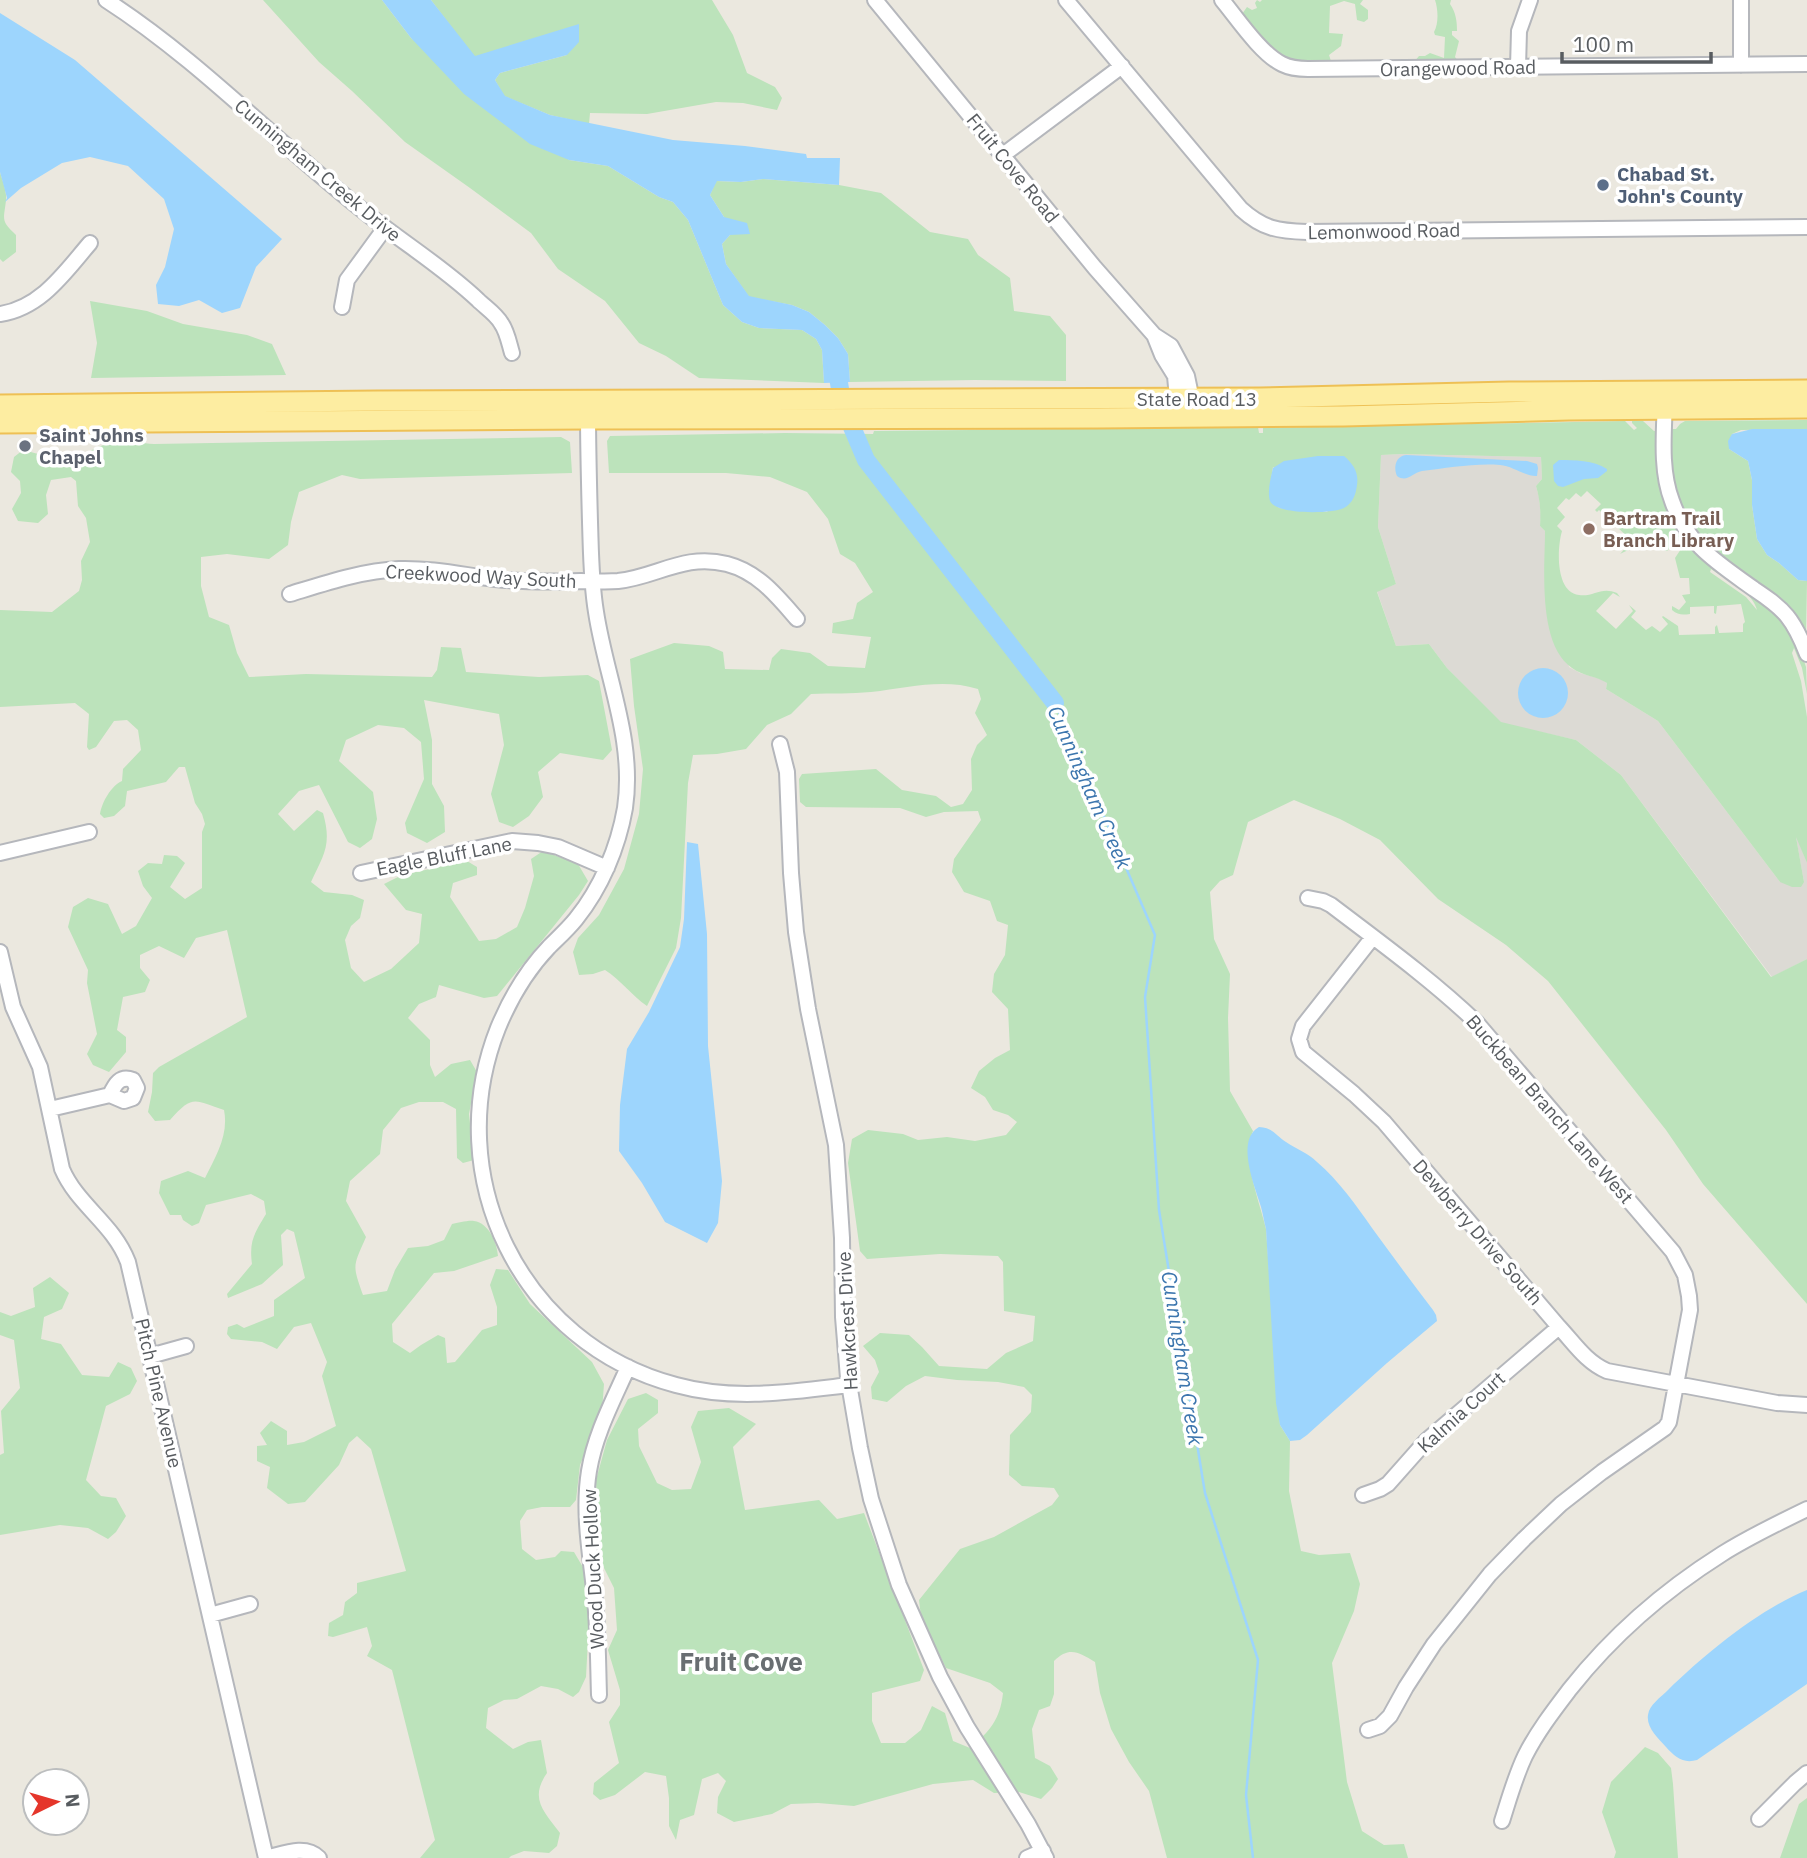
<svg xmlns="http://www.w3.org/2000/svg" width="1807" height="1858" viewBox="0 0 1807 1858" font-family="'IBM Plex Sans',sans-serif">
  <rect width="100%" height="100%" fill="#ebe8df"/>
  <path fill="#dcdad4" d="M1402,454L1541,457L1542,479L1536,486L1539,497L1541,516L1540,526L1545,531L1569,667L1580,673L1601,679L1607,683L1606,689L1658,721L1780,882H1804L1795,832L1807,863V959L1772,977L1621,775L1576,740L1501,723L1447,668L1429,644L1396,646L1377,591L1396,584L1378,527L1381,455Z"/>
  <path fill="#bce3bb" fill-rule="evenodd" d="M263,0H382L411,38L569,160L608,166L659,197L673,202L688,220L723,305L742,322L759,328L802,330L816,339L822,350L824,383L699,378L666,356L639,343L605,301L558,269L531,233L470,188L405,142L352,91L319,62Z
    M431,0H712L733,35L747,73L775,87L782,98L777,110L743,103L716,102L647,114L590,113L589,124L550,115L504,96L495,80L500,73L567,55L474,57Z
    M1257,0L1260,2L1262,0H1363L1360,4L1368,10V19L1364,22L1357,20L1355,4L1344,1L1330,6L1329,33L1343,34L1341,46L1329,55L1332,64C1299,64 1286,66 1262,40C1254,32 1247,24 1242,14L1247,7L1252,10L1257,8L1255,3Z
    M1435,0H1451L1450,4C1456,13 1457,21 1457,31H1452V35L1459,41L1455,57L1459,62H1414L1419,56H1425L1430,53L1444,58L1445,37L1435,35L1434,32C1439,23 1438,9 1435,0Z
    M0,172C2,180 7,191 6,200C4,220 0,220 16,235V252L3,262L0,259Z
    M763,179L839,185L881,193L930,232L968,239L978,255L1010,278L1014,311L1050,316L1066,335V381L975,380L850,382L848,354L838,338L825,325L809,312L792,305L749,297L726,264L722,244L730,235L724,217L710,195L716,181L741,182Z
    M90,301L147,311L183,324L247,335L272,344L286,375L91,378L97,343Z
    M1807,420V429L1741,430L1732,434L1729,449L1748,461L1752,480V505L1757,539L1767,555L1779,563L1798,580L1807,581L1806,632H1804C1792,618 1782,603 1768,591C1752,577 1732,568 1716,554C1689,532 1673,501 1671,466C1671,455 1669,440 1672,429H1676L1680,424L1685,421Z
    M1625,421L1634,430L1637,428L1632,423V421H1643L1654,431H1657L1660,483L1662,496L1681,534L1667,551C1650,545 1637,545 1620,554L1632,541L1599,510L1597,512L1595,510L1601,504L1587,491L1581,497L1576,493L1569,500L1566,498L1557,508L1565,517L1557,526L1562,531C1557,548 1555,592 1579,595C1594,597 1601,586 1617,593L1620,597L1613,593L1596,611L1616,629L1633,611L1629,605L1636,611L1631,617L1646,630L1652,626L1660,632L1668,624L1662,617L1663,616L1678,626L1679,635L1715,634V627L1717,625L1719,633L1743,632V624L1745,622L1741,604L1717,606L1716,614L1714,613V606L1690,607V614C1682,615 1678,615 1672,610V606L1679,610L1686,602L1682,595L1690,594L1689,578H1680L1675,558L1683,546L1688,543L1760,600L1788,628L1801,652L1806,667L1807,694L1802,668L1794,648L1792,653L1801,681L1807,717V863L1796,837L1804,882L1801,887H1792L1780,882L1658,721L1606,689L1607,683C1596,676 1583,676 1572,668C1537,644 1545,568 1545,531L1540,526C1541,512 1540,499 1536,486L1542,479L1541,457L1402,454L1381,455L1378,527L1396,584L1377,592L1396,646L1429,644L1447,668L1501,722L1576,740L1621,775L1771,977L1807,959V1304L1703,1184L1666,1130L1548,981L1506,945L1438,899L1380,840L1340,819L1294,800L1248,822L1233,875L1220,881L1210,892L1214,939L1230,974L1228,1018L1230,1091L1253,1131C1241,1157 1260,1202 1266,1229L1280,1425L1290,1441L1289,1491L1301,1551L1319,1555L1350,1553L1360,1584L1354,1611L1332,1663L1347,1782L1362,1831L1384,1845L1404,1844L1408,1858H1167L1149,1791L1129,1762L1111,1729L1100,1693L1095,1662C1079,1652 1069,1646 1054,1661V1694L1050,1706L1039,1710L1032,1729L1035,1758L1050,1766L1058,1779L1052,1788L1041,1799L1019,1792L994,1793L973,1780L933,1784L854,1806L818,1803L791,1804L772,1814L734,1822L717,1813L718,1797L726,1781L718,1773L702,1779L694,1815L680,1820L676,1840L669,1826V1798L666,1776L645,1772L615,1795L600,1800L593,1794L594,1783L619,1763L609,1722L620,1705V1690L608,1650L617,1630L614,1588L601,1562L597,1518L596,1480L607,1440L628,1399L646,1393L658,1400V1413L638,1429L639,1446L657,1483L672,1490L691,1489L701,1462L691,1427L698,1411L729,1408L756,1424L733,1447L745,1510L819,1500L837,1519L864,1513L924,1670L920,1681L872,1693V1721L881,1743H905L921,1730L932,1706L945,1713L953,1741L970,1748C990,1731 1000,1720 1003,1693L990,1683L946,1668L921,1617L919,1600L960,1549L994,1537L1052,1505L1059,1496L1054,1488L1022,1486L1009,1475L1010,1435L1031,1412L1032,1395L1024,1387L998,1382L957,1380L925,1376L906,1386L887,1402L872,1399L871,1387L879,1372L875,1360L863,1346L880,1333L909,1335L922,1347L939,1366L987,1369L1006,1353L1033,1341L1035,1316L1004,1311L1003,1262L998,1256L940,1254L867,1259L860,1251L848,1163L852,1139L868,1130L903,1134L918,1140L947,1137L975,1141L1006,1135L1017,1122L1008,1115L993,1110L985,1097L971,1088L979,1071L995,1058L1010,1050L1008,1009L992,992L994,974L1005,955L1008,925L997,921L990,901L964,892L952,872L954,859L981,820L978,811L944,812L926,817L900,808L806,807L800,802L799,779L802,774L876,769L902,790L936,796L951,807L963,804L972,790L971,759L977,745L987,735L975,713L981,699L978,689C942,678 908,688 871,692C851,694 831,693 811,694L791,714L767,725L746,749L717,754L693,755L688,783L681,918L676,948L647,1006C632,996 621,980 605,970L593,974L579,975L573,952L578,938L599,915L624,869L639,814L643,769L634,706L630,659L674,643L709,646L723,652L725,669L769,670L772,658L781,649L810,653L828,666L865,668L871,637L832,633L833,623L853,619L857,603L873,592L855,563L840,554L828,519L807,492L770,477L726,473H609L607,441L610,436L785,433L873,434L874,431L1258,427L1259,433H1263V428ZM1273,467L1328,512L1279,508L1269,493ZM1711,569C1726,579 1753,592 1757,610L1746,597L1710,572Z
    M561,437L570,442L572,473L360,479L342,475L299,492L291,522L288,545L269,559L227,554L201,557V586L209,617L229,625L237,653L249,677L306,674L432,677L437,670L441,647L461,648L466,672L539,677L588,675L599,681L612,750L603,760L560,753L538,772L543,797L529,816L513,827L499,822L491,794L504,745L499,714L424,700L432,740V784L444,806L445,832L427,843L407,833L405,823L424,779L421,742L404,728L378,725L346,740L339,761L373,792L377,819L372,839L360,848L348,842L319,785L299,791L278,814L294,831L317,810L323,813C332,845 324,854 311,882L324,892L352,895L364,900L360,918L351,926L345,940L351,968L364,982L391,969L419,943L422,914L406,910L384,884L402,875L467,861L477,867V875L453,883L450,897L479,941L496,939L517,927L525,908L534,876L531,859L543,851L578,864L588,881L579,895L497,996L484,998L439,985L436,997L419,1004L408,1018L430,1040V1065L435,1077L451,1064L470,1060L477,1072L469,1114L474,1160L463,1163L457,1158L456,1109L443,1102H419L401,1108L383,1130L380,1154L350,1181L346,1201L366,1237C353,1267 352,1264 363,1295L387,1291L395,1270L408,1248L428,1246L444,1240L452,1224C458,1223 468,1220 474,1221C489,1223 497,1243 498,1256L454,1271L434,1273L392,1324L393,1342L410,1353L421,1345L438,1335L445,1338L447,1363L455,1362L482,1330L497,1325V1307L490,1285L496,1269L508,1270L530,1304L592,1362L604,1384L602,1411L580,1465L576,1500L570,1507H542L527,1510L520,1521L522,1549L536,1560L555,1557L561,1551L574,1552L584,1569L589,1621L586,1677L579,1692L573,1697L558,1689L541,1686L517,1699L504,1700L488,1708L486,1728L513,1749L528,1742L541,1740L547,1773C529,1799 544,1811 560,1833L557,1846L549,1853L524,1851L511,1856L509,1858H420L435,1840L392,1670L367,1656L372,1646L367,1627L333,1637L328,1636L329,1623L343,1615L345,1602L357,1593V1583L406,1571L371,1449L357,1436L349,1443L339,1465L305,1502L288,1504L267,1488L270,1467L257,1461V1446L267,1445L260,1433L271,1421L287,1431V1445L304,1442L336,1426L322,1376L327,1362L311,1323L294,1327L277,1349L262,1342L231,1339L227,1334L228,1327L237,1324L244,1328L274,1316V1300L305,1278L294,1232L287,1229L281,1235L283,1265L262,1284L228,1298L227,1294L252,1264C249,1241 254,1234 266,1214L264,1201L251,1194L206,1205L199,1223L192,1226L183,1220L181,1215H170L159,1193L161,1181L188,1171L205,1178C216,1156 229,1135 224,1110C194,1100 193,1094 170,1120L155,1121L148,1112L152,1092L153,1073L159,1067L247,1017L227,930L196,938L184,958L159,946L140,955V968L150,980L145,992L123,997L117,1030L126,1037V1052L109,1072L93,1065L87,1054L97,1034L87,983L88,970L68,927L73,907L88,898L108,904L122,934L136,926L152,898L143,886L138,871L148,863L162,864L164,855L177,856L185,863L170,887L185,899L202,888V832L205,824L202,814L195,803L185,767H179L166,782L127,791L125,806L114,816L104,818L100,814C102,802 111,786 122,781L123,769L141,750L138,730L127,720L114,721L96,747L89,750L87,747L89,714L75,703L0,707V610L52,612L79,591L82,580L81,561L90,542L86,518L78,506L76,481L71,477L51,480L46,495L48,514L38,523L18,521L12,509L21,493L20,481L11,472L14,457L23,450L42,455L49,463L71,464C104,439 114,441 154,444Z
    M50,1277L69,1293L62,1309L44,1317L41,1339L61,1344L82,1375L109,1377L118,1362L131,1368L137,1381L130,1394L106,1406L86,1480L101,1496L116,1498L126,1516L116,1532L108,1539L88,1528L60,1525L0,1535V1455L4,1453L1,1411L20,1388L14,1340L0,1335V1312L11,1316L35,1307L33,1288Z
    M1645,1747L1658,1753L1671,1768L1673,1784L1678,1858H1614L1616,1852L1602,1812L1611,1782Z
    M1807,1798V1858H1780L1799,1804Z"/>
  <path fill="#9dd5fd" d="M382,0H431L475,56L579,24V42L567,55L500,73L495,80L505,96L550,115L673,140L745,146L806,154L807,158H840L839,185L763,179L741,182L717,181L710,195L724,217L747,223L750,234L730,235L722,244L726,264L749,296L792,305L809,312L825,325L838,338L848,354L850,382L824,383L822,350L816,339L802,330L759,328L742,322L723,305L688,220L673,202L659,197L608,166L569,160L530,144L464,94L411,38Z
    M0,13L75,60L282,239L256,267L240,308L222,313L199,300L179,306L158,304L156,285L165,267L174,229L164,199L128,166L90,157L62,163L21,188L5,202L7,198L0,172Z
    M1752,429H1807V581L1798,580L1779,563L1767,555L1757,539L1752,505V480L1748,461L1729,449L1728,441L1732,434Z
    M1406,455L1527,461L1537,464L1538,468L1537,476C1526,477 1513,466 1500,465C1475,463 1447,468 1422,471C1412,473 1407,483 1397,476C1393,467 1396,456 1406,455Z
    M1318,456H1344C1353,464 1359,472 1357,485C1356,494 1353,503 1344,508C1332,514 1276,515 1270,501C1267,491 1271,477 1273,468L1284,461Z
    M1559,460C1575,460 1593,460 1607,469V471L1598,478L1584,479L1563,487L1558,486L1554,481L1553,465Z
    M1518 693a25 25 0 1 1 50 0a25 25 0 1 1-50 0Z
    M687,842L698,844L707,934L708,1046L722,1181L718,1223L707,1243L665,1222L642,1183L619,1151L620,1105L627,1049L649,1012L680,947L684,919Z
    M1259,1127C1274,1128 1275,1135 1286,1142C1296,1149 1308,1153 1317,1162C1339,1181 1356,1205 1372,1228C1392,1255 1412,1283 1433,1310L1436,1315L1437,1321L1387,1363L1307,1435L1300,1440L1290,1441L1280,1425L1276,1403L1266,1229C1264,1222 1263,1214 1261,1207C1255,1187 1235,1140 1259,1127Z
    M1807,1590V1684L1697,1760C1683,1764 1675,1757 1666,1747C1658,1738 1646,1727 1648,1715C1649,1705 1661,1697 1668,1690C1705,1654 1758,1610 1807,1590Z"/>
  <g fill="none" stroke-linecap="round" stroke-linejoin="round">
    <path stroke="#9dd5fd" stroke-width="2.5" d="M1055,703L1155,935L1145,997L1159,1210L1205,1493L1258,1660L1246,1795L1253,1858"/>
    <path stroke="#9dd5fd" stroke-width="18" d="M835,360L843,406L866,460L1055,703"/>
    <defs>
      <path id="minor" d="M106,0C199,60 275,141 361,209C400,241 441,265 478,300C485,307 496,314 501,323C507,331 509,343 512,353
        M875,0L1095,268L1154,335L1171,346L1187,376L1193,405
        M1066,0L1241,209C1263,229 1278,231 1307,232L1807,227
        M1222,0C1237,18 1261,54 1282,64C1290,68 1299,69 1308,69L1807,64
        M1741,0V65
        M1518,67L1519,31L1530,0
        M1003,155L1122,66
        M342,307L347,280L385,228
        M0,314C41,308 65,272 90,243
        M1154,335L1162,355L1175,376L1178,408
        M1665,400C1664,433 1660,470 1672,501C1687,545 1718,563 1754,589C1766,597 1778,605 1787,616C1796,627 1802,641 1807,654
        M588,412C588,449 589,485 590,522C591,552 591,582 596,612C606,678 635,740 625,808C618,848 601,888 576,919C568,929 558,938 549,947C527,970 510,999 498,1028C439,1177 521,1344 676,1385C734,1401 790,1392 849,1385
        M290,594C326,583 361,571 399,569C431,568 463,575 495,579C523,582 552,582 580,581C592,581 605,582 618,581C657,577 684,553 727,564C758,572 777,596 797,619
        M780,744L787,772L791,873L796,932L808,1009L836,1145L842,1238L843,1317L848,1378L860,1448L871,1499L899,1585L940,1677L967,1727L1028,1824L1046,1858
        M0,853L89,832
        M361,873L512,841L538,843L558,847L607,868
        M1308,898L1323,901L1331,905C1381,943 1432,980 1477,1023L1673,1252L1685,1275L1689,1296L1690,1310L1669,1422L1665,1428L1602,1472L1561,1504L1524,1539L1490,1574L1434,1644L1406,1687L1390,1716L1380,1726L1368,1730
        M1373,937L1303,1026L1299,1039L1303,1052L1354,1094L1384,1122L1559,1327C1574,1343 1586,1362 1607,1371L1777,1403L1807,1405
        M0,952L13,1007L40,1067L62,1169C78,1206 113,1223 128,1262L266,1858
        M50,1109L110,1095C115,1084 120,1075 133,1080L137,1088L133,1098L124,1101L110,1095
        M150,1356L186,1346
        M1363,1495L1380,1489L1388,1484L1427,1440L1559,1327
        M210,1615L250,1604
        M599,1695C598,1663 598,1631 595,1599C591,1557 582,1514 589,1471C595,1434 613,1401 628,1367
        M1759,1819L1795,1783L1807,1773
        M1502,1821C1509,1799 1515,1777 1525,1756C1537,1732 1554,1710 1570,1689C1612,1636 1665,1590 1722,1554C1749,1537 1778,1523 1807,1509
        M266,1858C283,1854 305,1844 319,1858
        M1027,1858L1043,1851"/>
      <path id="major" d="M0,405L377,401L1260,398L1509,392L1807,390
        M0,423L588,419L1098,418L1344,416L1569,410L1807,408"/>
    </defs>
    <use href="#minor" stroke="#b5b7bc" stroke-width="18"/>
    <use href="#major" stroke="#eec055" stroke-width="23"/>
    <use href="#minor" stroke="#fff" stroke-width="14"/>
    <use href="#major" stroke="#fdeda1" stroke-width="19"/>
  </g>
  <circle fill="#5c6f8a" stroke="#fff" stroke-width="2.5" cx="1603" cy="185" r="7"/>
  <circle fill="#6b7280" stroke="#fff" stroke-width="2.5" cx="25" cy="446" r="7"/>
  <circle fill="#8d6e63" stroke="#fff" stroke-width="2.5" cx="1589" cy="529" r="7"/>
  <g text-anchor="middle" dominant-baseline="central" stroke-width="7" stroke-linejoin="round" paint-order="stroke">
    <g font-size="19" fill="#585c60" stroke="#fff">
      <text transform="translate(1458 68) rotate(-1)">Orangewood Road</text>
      <text transform="translate(1013 168) rotate(51)">Fruit Cove Road</text>
      <text transform="translate(318 170) rotate(40)">Cunningham Creek Drive</text>
      <text transform="translate(1384 231) rotate(-1)">Lemonwood Road</text>
      <text x="1197" y="399">State Road 13</text>
      <text transform="translate(481 576) rotate(3)">Creekwood Way South</text>
      <text transform="translate(444 856) rotate(-11)">Eagle Bluff Lane</text>
      <text transform="translate(1550 1109) rotate(49)">Buckbean Branch Lane West</text>
      <text transform="translate(1478 1232) rotate(49)">Dewberry Drive South</text>
      <text transform="translate(847 1321) rotate(-93)">Hawkcrest Drive</text>
      <text transform="translate(159 1393) rotate(77)">Pitch Pine Avenue</text>
      <text transform="translate(1461 1412) rotate(-42)">Kalmia Court</text>
      <text transform="translate(593 1569) rotate(-93)">Wood Duck Hollow</text>
    </g>
    <g font-size="19" font-weight="bold" fill="#4e5e75" stroke="#fff" text-anchor="start">
      <text x="1617" y="174">Chabad St.<tspan x="1617" dy="22">John's County</tspan></text>
    </g>
    <g font-size="19" font-weight="bold" fill="#5b616d" stroke="#fff" text-anchor="start">
      <text x="39" y="435">Saint Johns<tspan x="39" dy="22">Chapel</tspan></text>
    </g>
    <g font-size="19" font-weight="bold" fill="#785e54" stroke="#fff" text-anchor="start">
      <text x="1603" y="518">Bartram Trail<tspan x="1603" dy="22">Branch Library</tspan></text>
    </g>
    <g font-size="21" font-style="italic" fill="#3c76ae" stroke="#fff">
      <text transform="translate(1090 787) rotate(66)">Cunningham Creek</text>
      <text transform="translate(1183 1358) rotate(81)">Cunningham Creek</text>
    </g>
    <g font-size="26" font-weight="bold" fill="#696e72" stroke="#fff">
      <text x="741" y="1661">Fruit Cove</text>
    </g>
  </g>
  <g transform="translate(56 1802) rotate(85)"><circle r="33" fill="#ffffff" stroke="#bcbebf" stroke-width="2"/>
  <path d="M0-5L12 26L0 18L-12 26Z" fill="#e5362b"/>
  <text y="-10" font-size="19" font-weight="bold" text-anchor="middle" fill="#585c60">N</text>
  </g>
  <path d="M1562 52v10h149v-10" fill="none" stroke="#585c60" stroke-width="3.5"/>
  <text x="1573" y="52" font-size="21" fill="#585c60" stroke="#ffffff" stroke-width="5" paint-order="stroke">100 m</text>
</svg>
